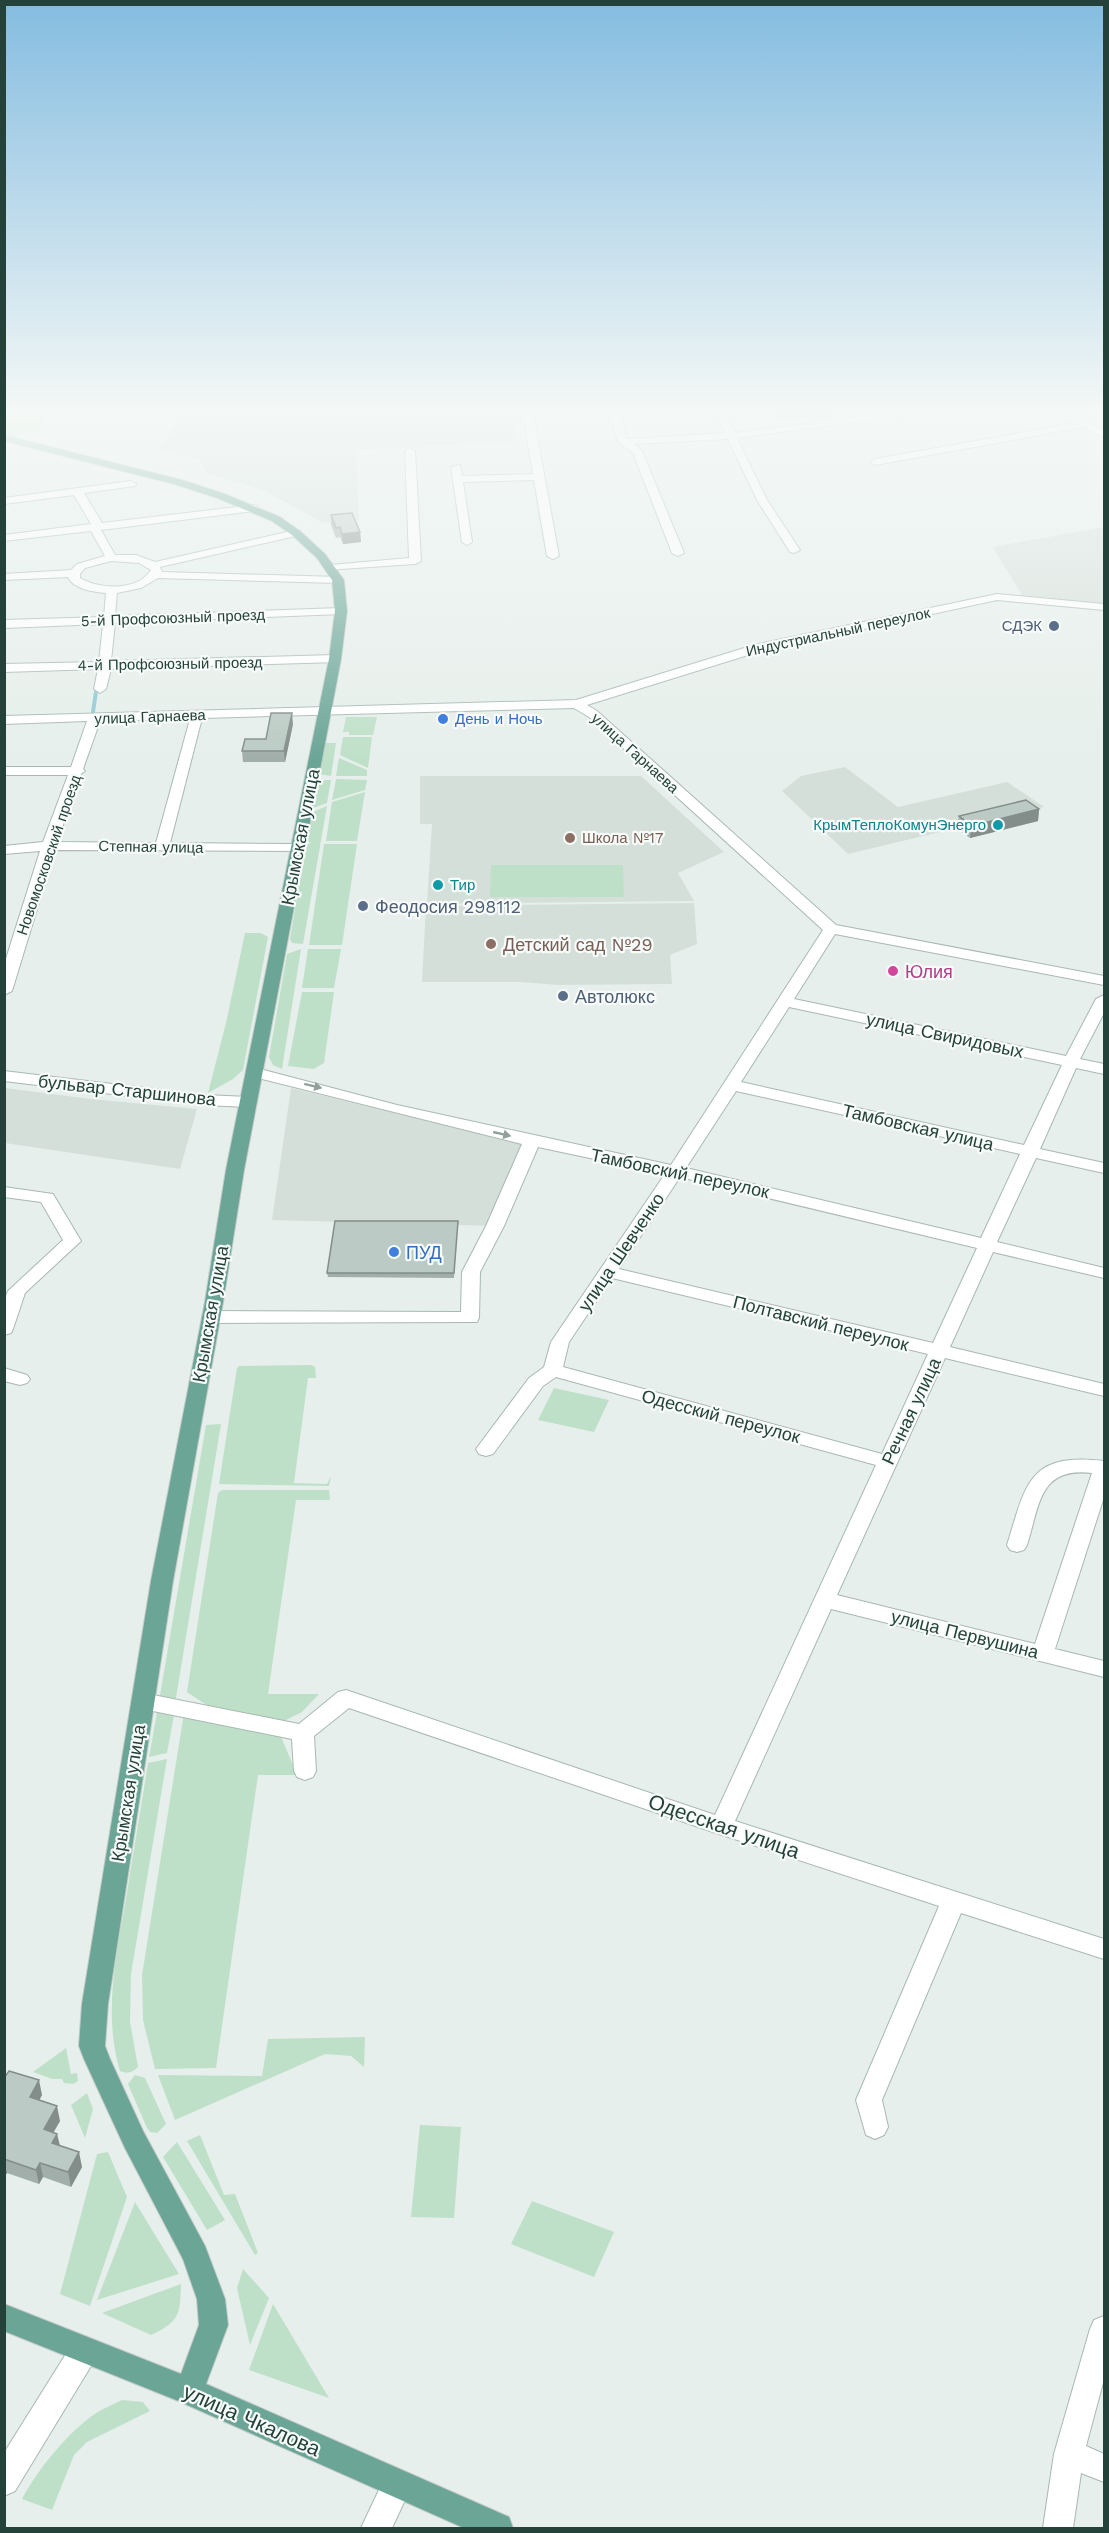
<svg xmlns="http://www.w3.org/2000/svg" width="1109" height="2533" viewBox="0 0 1109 2533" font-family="'Work Sans',sans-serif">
  <rect width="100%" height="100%" fill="#e6efeb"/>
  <path fill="#d4dfda" d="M185,408H404L516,411L517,442L356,450L359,520L323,523L264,490L206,473L200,459L159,450Z
    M1104,527V604L1022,595L993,547Z
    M845,767L898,807L1007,782L1044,807L848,854L782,791L801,776Z
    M420,776H641L724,852L678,873L694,901L427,904L432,824H420Z
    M694,903L697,944L670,955L672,984L558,985L521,982H422L426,906Z
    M5,1088L91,1099L197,1109L180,1169L5,1143Z
    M291,1088L523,1144L495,1226L272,1220Z"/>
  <path fill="#bfe0c8" d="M4,408H50L40,429L15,437L5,434Z
    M346,717H377L373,735H349V732H343Z
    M343,737H372L368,768L340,755Z
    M325,743H336L331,776L319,774Z
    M339,758L367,770V776H336Z
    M336,779L367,780L365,790L332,800Z
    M325,780H331L327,803L313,808L317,783Z
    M365,792L357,841H326L332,802Z
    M327,806L303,944L292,943L290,939L306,845L311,843L307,841L313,812Z
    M324,844H357L342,945H309Z
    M491,865H623L624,897H490Z
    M245,933H261L268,937L243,1070L233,1079L208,1093L226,1023Z
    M301,949L282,1069L273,1065L269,1057L287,954Z
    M308,949H341L334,988H302Z
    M302,992H334L324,1063L314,1069L288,1066Z
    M311,1365L315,1367L316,1378H308L294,1483L327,1484L331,1476L329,1486L219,1484L237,1368L239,1366Z
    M554,1388L609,1400L594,1432L538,1420Z
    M221,1424L175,1704L159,1701L206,1425Z
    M222,1490H329L330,1500H296L268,1694H319L302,1712L282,1722L247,1717L208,1706L187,1692L218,1493Z
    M158,1707L175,1710L167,1753L149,1757Z
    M184,1713L280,1734L297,1775H258L216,2068L155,2069L143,2020L142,1975Z
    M167,1759L131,1974L130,2022L138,2067C132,2073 127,2074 120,2071C103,2015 116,1956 126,1899C133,1853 141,1808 148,1763Z
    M365,2037L364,2067L351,2056L325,2054L175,2120L158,2075L262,2076L268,2039Z
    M66,2048L71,2074L77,2073L78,2081L73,2084L64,2083L62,2079H52L33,2072Z
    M135,2075L145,2078L166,2124L157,2133L150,2132L147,2128L128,2084Z
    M87,2093L93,2109L85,2138L71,2105Z
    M420,2125L461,2127L454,2218L411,2217Z
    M200,2135L224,2195L235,2194L258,2253L255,2255L187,2141Z
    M177,2142L225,2220L207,2230L163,2157Z
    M108,2152L127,2197L90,2306L60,2294L97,2154Z
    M532,2201L614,2232L594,2277L511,2244Z
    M135,2202L179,2274L97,2300Z
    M243,2269L269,2298L250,2345L237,2288Z
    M181,2284C180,2315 180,2321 151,2335L102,2313Z
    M273,2304L329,2398L249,2370Z
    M122,2400L143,2402L150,2411L87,2442L74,2455L52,2510L22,2499C38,2469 68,2432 96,2413C104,2408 114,2404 122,2400Z"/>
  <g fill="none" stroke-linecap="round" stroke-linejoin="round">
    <path stroke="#8ec9d4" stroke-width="4" d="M93,712L97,685"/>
    <defs>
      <path id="minor" d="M522,408H532L559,556L553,559L547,556L534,480L463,482L472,542L467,545L462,542L451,467L460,465L462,476L533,474Z
        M608,408H618L627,439L725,433L713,408H723L735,433L922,408H947L942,411L737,438L767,500L800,550L794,553L790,552L757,500L728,439L634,444L642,451L684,553L678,556L672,553L633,453L618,442Z
        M1052,408C1071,407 1088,422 1104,431V438L1084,427L875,465L870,462L875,459L1076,423Z
        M410,448L415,451L421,561L415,564L326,570V566L330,565L409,558L405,451Z
        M131,481L136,484L135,486L84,493L102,523L254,505L259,508L254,511L101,530L115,555H136L155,562L296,530L300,531V535L160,567L162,572L338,577L344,580L338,583L158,578L141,588L117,593L115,616L341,608L347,611L341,614L115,623L111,661L335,655L341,659L339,662L111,669L106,689L100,693L94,689L98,669L4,672V664L99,662L103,624L4,628V620L104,617L106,593C94,592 73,589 68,577L4,580V574L71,570L77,564L105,556L91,531L4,541V535L91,524L74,495L4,504V498ZM111,561L139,563L151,570C137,592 99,589 80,578V574L85,568Z
        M997,594L1104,604V610L997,600L761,651L587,705L597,711L836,925L1104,976V985L835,934L794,999L1066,1056L1096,999L1104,995V1013L1080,1059L1104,1064V1074L1076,1068L1040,1149L1104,1163V1173L1036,1158L997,1242L1104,1268V1278L993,1252L950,1347L1104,1384V1396L945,1358L837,1595L1035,1644L1092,1473C1039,1467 1040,1504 1027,1545L1024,1550L1017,1552L1010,1550L1007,1545C1026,1483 1029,1452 1104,1461V1497L1055,1649L1104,1661V1677L831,1609L735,1821L1104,1939V1959L961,1913L882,2100L888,2127L884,2135L875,2139L866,2135L856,2100L939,1906L713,1832L349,1708L314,1736L316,1771L313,1777L305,1780L297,1777L294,1771L292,1739L143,1709L135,1707L132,1701L135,1695L143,1693L299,1724L338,1692L346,1690L715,1815L876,1465L556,1377L543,1386L493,1454L486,1456L479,1454L476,1449L529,1378L544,1367L551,1342L665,1174L538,1147L504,1226L480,1272L479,1318L477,1322L211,1323L204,1321L202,1317L204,1313L211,1311L461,1312L462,1272L486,1226L522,1144L250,1076L248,1073L250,1070L256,1068L397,1105L671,1165L823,930L589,717L574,708L202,718L170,843L297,844L304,848L302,851L55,850L12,991L4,995V965L40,851L4,854V846L43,842L68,775H4V767H71L87,721L4,724V716L576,700L754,645ZM190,719L156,843L57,842L81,774L85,771L83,769L100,721ZM789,1007L1062,1065L1024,1145L741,1082ZM736,1091L1020,1154L981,1238L686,1168ZM680,1177L977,1248L933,1343L619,1269ZM612,1278L928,1354L882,1454L563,1367L569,1342Z
        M4,1071L204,1095L249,1097L257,1102L249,1107L204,1105L4,1081Z
        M4,1187L53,1194L81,1241L25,1293L13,1329L11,1333L4,1335V1301L8,1291L63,1240L41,1202L4,1197Z
        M4,1368L27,1375L30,1379L27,1383L20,1385L4,1381Z
        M1104,2316V2379L1086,2446L1104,2454V2482L1081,2473L1073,2528H1043L1054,2454L1090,2329L1094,2320Z
        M84,2337L94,2341L98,2351L94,2361L15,2491L4,2496V2453L74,2341Z
        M397,2470L408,2475L412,2485L392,2528H361L386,2475Z"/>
      <path id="major" d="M4,435L182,480L225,494L280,517L300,531L325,554L344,580L347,611L341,659L244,1170L223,1302L173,1581L108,2004L105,2046L110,2059L143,2131L205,2246L225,2299L228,2325L206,2384L509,2517L513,2528H464L176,2400L4,2331V2304L181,2374L199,2325L197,2299L183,2259L125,2148L84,2059L79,2046L82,2004L151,1581L205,1302L226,1170L329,659L335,611L332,580L317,558L292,535L272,521L217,498L174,484L4,441Z"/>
    </defs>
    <use href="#minor" stroke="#a8b8b2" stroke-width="2"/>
    <use href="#major" stroke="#c2cac8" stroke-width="2"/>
    <use href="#minor" fill="#fff" fill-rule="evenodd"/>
    <use href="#major" fill="#6aa596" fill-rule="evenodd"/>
  </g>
  <path fill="#a1aea9" d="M772,408H829L831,418L779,420Z
    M331,515L360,532L361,542L343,544L340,537L336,538L331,525Z
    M293,724L285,762H243L242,751Z
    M1039,809L1038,821L970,838L957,828L959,816Z
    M458,1221L454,1278L328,1277L327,1273Z
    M4,2078L42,2095L39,2100L60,2121L53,2132L57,2134L60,2145L82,2167L71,2187L43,2177L39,2184L7,2173L4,2177Z"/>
  <path fill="#838d89" d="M826,412H831V418L825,419Z
    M360,532L361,542L343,544L342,534Z
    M292,713L293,724L285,762L284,751Z
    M1039,809L1038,821L970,838L972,826Z
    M39,2080L42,2095L33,2112L30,2097Z
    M57,2106L60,2121L47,2144L44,2129Z
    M57,2134L60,2148L52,2143Z
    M79,2152L82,2167L71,2187L68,2172Z
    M40,2163L43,2177L39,2184L36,2170Z
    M4,2164L7,2173L4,2177Z"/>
  <path fill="#bbcac4" stroke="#838d89" stroke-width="1.5" d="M775,408H829L831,412L779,414Z
    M352,513L360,532L342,534L340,527L336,528L331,515Z
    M271,713H292L284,751H242L245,739H266Z
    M1026,800L1039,809L972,826L959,816Z
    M335,1221H458L454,1273H327Z
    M9,2071L39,2080L30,2097L57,2106L44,2129L57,2134L52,2143L79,2152L68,2172L40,2163L36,2170L4,2159V2078Z"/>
  <defs><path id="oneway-solid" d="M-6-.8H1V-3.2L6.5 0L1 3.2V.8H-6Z" transform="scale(1.5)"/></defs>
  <g fill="#92a09c">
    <use href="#oneway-solid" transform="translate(313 1086) rotate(14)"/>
    <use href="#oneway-solid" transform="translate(502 1134) rotate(13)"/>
  </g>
  <linearGradient id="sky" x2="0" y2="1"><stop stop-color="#84bce0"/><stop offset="0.54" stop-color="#f4f8f6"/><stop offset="1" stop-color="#f4f8f6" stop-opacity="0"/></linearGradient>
  <rect width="1109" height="762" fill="url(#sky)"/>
  <g fill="#5c6f8a" stroke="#f7fbf9" stroke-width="2">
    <circle cx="1054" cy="626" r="6"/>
    <circle cx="363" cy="906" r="6"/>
    <circle cx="563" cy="996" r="6"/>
  </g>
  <g fill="#3f7fe0" stroke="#f7fbf9" stroke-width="2">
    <circle cx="443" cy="719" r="6"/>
    <circle cx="394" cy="1252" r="6"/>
  </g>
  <g fill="#0f9aa8" stroke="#f7fbf9" stroke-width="2">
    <circle cx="998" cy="825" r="6"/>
    <circle cx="438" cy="885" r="6"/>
  </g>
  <g fill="#8d6e63" stroke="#f7fbf9" stroke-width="2">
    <circle cx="570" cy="838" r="6"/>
    <circle cx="491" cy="944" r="6"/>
  </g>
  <circle fill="#d1479c" stroke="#f7fbf9" stroke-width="2" cx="893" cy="971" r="6"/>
  <g text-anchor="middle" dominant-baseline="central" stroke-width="4.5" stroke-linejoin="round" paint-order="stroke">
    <g font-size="15" fill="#24423a" stroke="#f7fbf9">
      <text transform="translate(173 618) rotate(-2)">5-й Профсоюзный проезд</text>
      <text transform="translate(838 632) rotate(-12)">Индустриальный переулок</text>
      <text transform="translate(170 664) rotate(-1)">4-й Профсоюзный проезд</text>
      <text transform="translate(150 717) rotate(-2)">улица Гарнаева</text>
      <text transform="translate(635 753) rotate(42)">улица Гарнаева</text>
      <text transform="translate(151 847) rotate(1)">Степная улица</text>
      <text transform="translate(49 855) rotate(-71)">Новомосковский проезд</text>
    </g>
    <g font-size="15" fill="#4e5e75" stroke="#f7fbf9" text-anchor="end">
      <text x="1042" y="626">СДЭК</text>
    </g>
    <g font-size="15" fill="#366cbe" stroke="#f7fbf9" text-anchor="start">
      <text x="455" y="719">День и Ночь</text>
    </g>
    <g font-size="15" fill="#0d838f" stroke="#f7fbf9" text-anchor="end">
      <text x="986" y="825">КрымТеплоКомунЭнерго</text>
      <text x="450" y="885" text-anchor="start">Тир</text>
    </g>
    <g font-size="15" fill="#785e54" stroke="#f7fbf9" text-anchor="start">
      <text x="582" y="838">Школа №17</text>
    </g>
    <g font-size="18" fill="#24423a" stroke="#f7fbf9">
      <text transform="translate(300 837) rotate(-79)">Крымская улица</text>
      <text transform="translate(945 1035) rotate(12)">улица Свиридовых</text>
      <text transform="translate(127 1090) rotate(6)">бульвар Старшинова</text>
      <text transform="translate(918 1127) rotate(13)">Тамбовская улица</text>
      <text transform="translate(680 1173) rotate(12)">Тамбовский переулок</text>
      <text transform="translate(621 1252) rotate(-56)">улица Шевченко</text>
      <text transform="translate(210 1314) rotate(-80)">Крымская улица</text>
      <text transform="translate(821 1323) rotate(14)">Полтавский переулок</text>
      <text transform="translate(911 1411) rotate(-65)">Речная улица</text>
      <text transform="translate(721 1416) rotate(15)">Одесский переулок</text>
      <text transform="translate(965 1634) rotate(14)">улица Первушина</text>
      <text transform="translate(128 1793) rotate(-81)">Крымская улица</text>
    </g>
    <g font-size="18" fill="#4e5e75" stroke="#f7fbf9" text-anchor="start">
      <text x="375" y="906">Феодосия 298112</text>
      <text x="575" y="996">Автолюкс</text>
    </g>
    <g font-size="18" fill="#785e54" stroke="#f7fbf9" text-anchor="start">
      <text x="503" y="944">Детский сад №29</text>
    </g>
    <g font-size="18" fill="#b23c85" stroke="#f7fbf9" text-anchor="start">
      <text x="905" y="971">Юлия</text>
    </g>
    <g font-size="18" fill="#366cbe" stroke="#f7fbf9" text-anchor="start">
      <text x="406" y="1252">ПУД</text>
    </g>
    <g font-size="21" fill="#24423a" stroke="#f7fbf9">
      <text transform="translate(724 1826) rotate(19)">Одесская улица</text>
      <text transform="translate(252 2420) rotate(24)">улица Чкалова</text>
    </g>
  </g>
  <rect width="1109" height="2533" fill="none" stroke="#24423a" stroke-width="12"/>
</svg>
